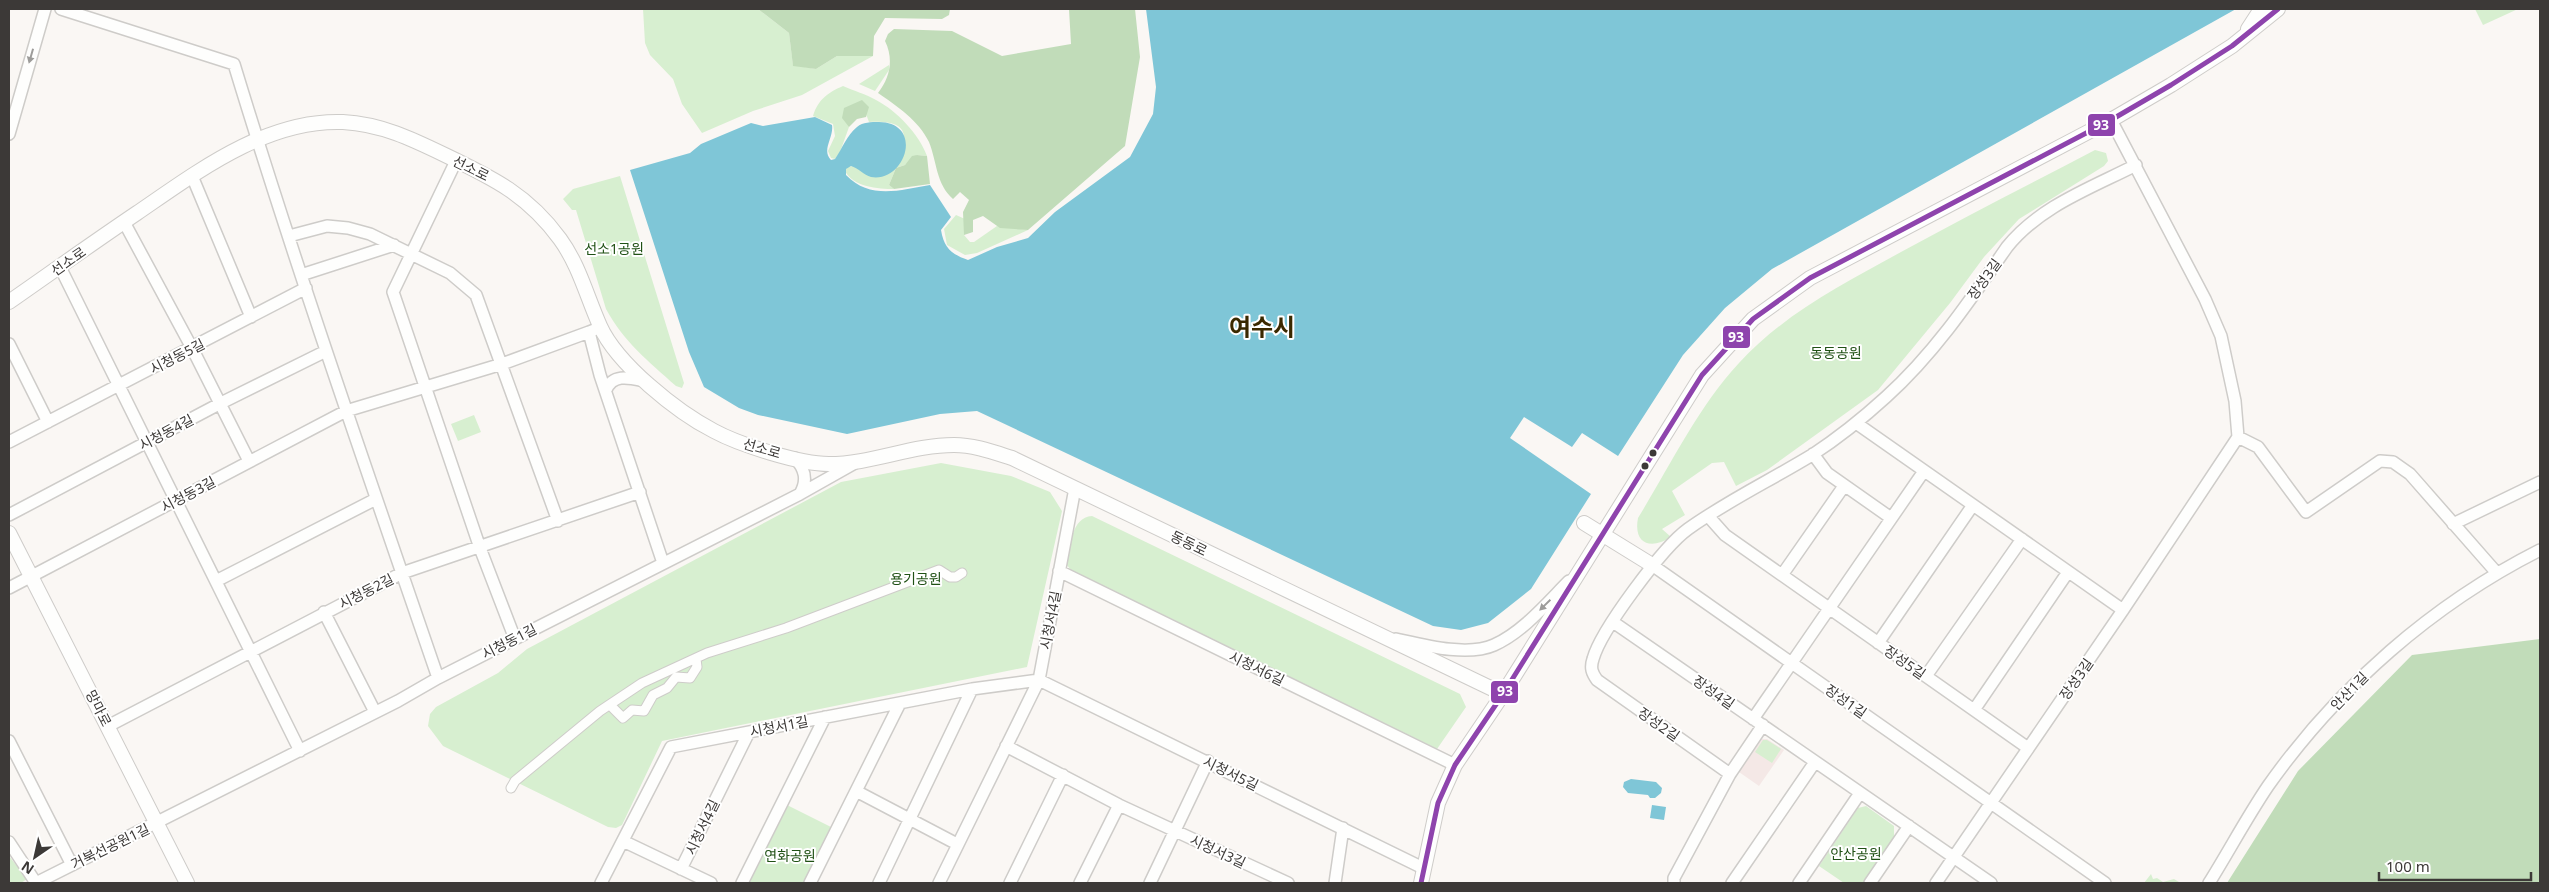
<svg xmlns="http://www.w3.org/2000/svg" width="2549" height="892" viewBox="0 0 2549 892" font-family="'Noto Sans','Noto Sans KR',sans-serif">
  <rect width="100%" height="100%" fill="#faf7f4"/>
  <path fill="#f4e8e6" d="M1762,739H1767L1784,750L1759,786L1739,772Z"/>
  <path fill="#d7efd0" d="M643,9H758L789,33L793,65L816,69L837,56H873L802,95L753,111L702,133L682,104L673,79L650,55L645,43Z
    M2475,9H2518L2483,25Z
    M889,65V70L875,91L859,84Z
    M843,86C854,91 866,94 876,100C897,111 919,134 927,156L917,155L905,165L896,168L889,185L894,189C878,189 853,187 845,171L847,167L853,166L878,177L891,172C906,141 917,120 869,122L866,114L848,123L849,127L840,152L835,159L831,158L828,151L835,136L833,124L813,116C818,99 829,92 843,86Z
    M2095,150L2106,153L2108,161L2104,166L2019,219L1984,257L1950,303L1878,390L1767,470L1736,486L1724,462L1712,463L1672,491L1685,515L1662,529L1671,537C1651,550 1633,544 1638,518C1670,466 1698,407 1739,363C1785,313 1843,284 1901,252C1965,217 2030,184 2095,150Z
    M620,176L684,383L682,388L676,386C648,361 624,342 606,309L576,210H572L563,199L573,189Z
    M956,215L965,219L964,235L970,242H974L997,226L1028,230L977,253L965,255L947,245L944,229Z
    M474,415L481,432L458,441L451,424Z
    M941,463L1011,476L1050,492L1062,511L1027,667L662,741L622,825L616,828L608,827L443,746L428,726L430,714L436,707L498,673L527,649L841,482Z
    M1092,516L1460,694L1466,707L1437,749L1071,570L1066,564C1070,548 1071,517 1092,516Z
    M1763,740H1767L1781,749L1772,763L1755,752Z
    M787,805L833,828L805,883H748Z
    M1866,806L1894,826V839L1865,883H1844L1819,866L1858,808Z
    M9,856L27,879L21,883H9Z
    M2151,874L2153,879L2157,878L2163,882L2174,879L2179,882L2144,883Z"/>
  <path fill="#c1dcb9" d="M758,9H950L949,15L942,19L885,18L874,36L873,56H837L816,69L793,66L789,33Z
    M1069,9H1135L1140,57L1125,146L1028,230L1000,228L983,216L973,220V232L964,235L963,212L969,200L960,192L953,199C936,184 937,162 929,142C919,121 897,106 878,93C890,78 894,59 885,41L888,34L894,29L952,31L1002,56L1071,44Z
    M862,100L869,107L866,117L857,119L849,127L842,118L844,108Z
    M917,155L927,156L930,184L894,189L889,185L896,168L905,165L912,156Z
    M2540,639V883H2227L2298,771L2412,655Z"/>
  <path fill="#7fc6d7" d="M1146,9H2236L1772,269L1725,308L1683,355L1618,456L1582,433L1572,447L1524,417L1510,438L1591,494L1531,589L1488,623L1461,630L1433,626L977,411L940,414L847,434L758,415L739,408L704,387L689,352L630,170L690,153L701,144L751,123L763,126L815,117L832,125C834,138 821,150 831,160L835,159C842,149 847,135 857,127C863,122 871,122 879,122C925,123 905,183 871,177C864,175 858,168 851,166L846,169V175C870,200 900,190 930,185L951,217L941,230C944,248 951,254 968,260L997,247L1028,238L1055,212L1130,157L1153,114L1156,87Z
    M1631,779L1656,782L1662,788L1661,793L1655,798H1650L1648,795L1628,793L1623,787L1624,782Z
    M1652,805L1666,807L1664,820L1650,818Z"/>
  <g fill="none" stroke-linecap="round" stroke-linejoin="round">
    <defs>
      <path id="pedestrian" d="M610,705L623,718L632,710L644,711L653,695L667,688L676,677L690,678L697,667L696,659
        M511,788L515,781L600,711L642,683L707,653L786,628L939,570L950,577H956L962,573"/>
      <path id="minor" d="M61,9L234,64C297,271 368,474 438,678
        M9,134L45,9
        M456,161L393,292L480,548L515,639
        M192,176L251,317
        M124,222L192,348L249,461
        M289,236L327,226L348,228L370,234L450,273L476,295L558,521
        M60,267L300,751
        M301,275L394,245
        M594,330L589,332L600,375L663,563
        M9,344L48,422
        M606,390C613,373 630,378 645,381
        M1856,423L2123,610
        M2238,437L2258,447L2306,512L2380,461L2393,462L2410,474L2496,572
        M9,442L306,288
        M1813,454L1827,473L1891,518
        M795,458C805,469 808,480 800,494
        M9,515L221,403L326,351
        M1709,517L1725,535L2028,748
        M2453,524L2540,482
        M1652,565L2105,883
        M1059,571L1455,765
        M1782,575L1844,486
        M216,581L376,499
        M9,588L346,411L502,364L589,332
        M324,612L375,712
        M1613,622L1991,883
        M1396,639C1423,645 1467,657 1494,645C1523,632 1547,603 1569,581
        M1878,643L1973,505
        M1926,676L2022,539
        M1039,680L1423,868
        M1974,710L2068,572
        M1753,719L1924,471
        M108,726L402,573L640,492
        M9,741L72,865
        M1006,746L1119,805L1288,883
        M1730,774L1763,725
        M856,791L957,844
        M623,841L711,883
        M9,842L36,883
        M681,869L749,732
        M36,883L398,701L438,678L800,494L855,463
        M601,883L671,747L972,689L1039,680
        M742,883L825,717
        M810,883L900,703
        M879,883L972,689
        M939,883L1039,680L1075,488
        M1010,883L1063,775
        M1080,883L1119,805
        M1150,883L1208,761
        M1335,883L1343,828
        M1674,883V878L1730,774L1597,680C1592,673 1590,668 1593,659C1601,630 1663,547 1688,529C1727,501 1771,480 1812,455C1838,438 1863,418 1886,397C1934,354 1971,299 2007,247C2040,206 2091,188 2136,165
        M1732,883L1815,762
        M1799,883L1860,793
        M1870,883L1909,826
        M1936,883L2123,610L2238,437L2235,401L2221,336L2205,299L2111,120
        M2209,883C2229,851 2247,817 2268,786C2338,687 2433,604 2540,550"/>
      <path id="tertiary" d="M2248,29L2261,9
        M9,302C52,272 94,242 137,213C197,172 266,119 343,122C381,124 412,139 445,155C493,178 528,195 560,239C579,265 587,297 600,326C617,364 677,412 714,431C740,445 800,464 829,464C871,464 912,445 954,445C974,445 993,452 1012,458L1503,694
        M1584,523L1652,565
        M9,533L187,883
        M1421,883L1438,803L1455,765L1503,694L1702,375L1753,319L1810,278L2111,120L2171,85L2232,46L2278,9"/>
    </defs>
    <use href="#pedestrian" stroke="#ceccc9" stroke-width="11"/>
    <use href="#minor" stroke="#ceccc9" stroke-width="14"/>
    <use href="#tertiary" stroke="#ceccc9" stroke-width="16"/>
    <use href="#pedestrian" stroke="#fefefd" stroke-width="9"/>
    <use href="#minor" stroke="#fefefd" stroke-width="11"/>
    <use href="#tertiary" stroke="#fefefd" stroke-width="14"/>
    <defs>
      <path id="bus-1" d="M1421,883L1438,803L1455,765L1503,694L1702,375L1753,319L1810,278L2111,120L2171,85L2232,46L2278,9"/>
    </defs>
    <use href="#bus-1" stroke="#fff" stroke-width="9"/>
    <use href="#bus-1" stroke="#8e44ad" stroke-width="5"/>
  </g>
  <defs><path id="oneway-solid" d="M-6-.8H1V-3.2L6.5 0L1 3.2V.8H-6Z" transform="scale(1.25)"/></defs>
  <g fill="#9d9c9a">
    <use href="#oneway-solid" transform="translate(31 56) rotate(106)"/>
    <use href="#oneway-solid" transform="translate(1545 605) rotate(136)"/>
  </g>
  <g fill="#3c3937" stroke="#fff" stroke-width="2">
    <circle cx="1653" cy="453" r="4.5"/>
    <circle cx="1645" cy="466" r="4.5"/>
  </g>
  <g text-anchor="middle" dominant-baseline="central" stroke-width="4" stroke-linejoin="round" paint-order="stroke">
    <g font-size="14" fill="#3c3937" stroke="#fff">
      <text transform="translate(471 168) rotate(26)">선소로</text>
      <text transform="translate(68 261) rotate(-35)">선소로</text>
      <text transform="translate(1984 279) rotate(-54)">장성3길</text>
      <text transform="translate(177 356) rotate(-27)">시청동5길</text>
      <text transform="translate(166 432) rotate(-28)">시청동4길</text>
      <text transform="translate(762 448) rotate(16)">선소로</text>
      <text transform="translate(188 494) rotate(-28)">시청동3길</text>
      <text transform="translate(1189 543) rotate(26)">동동로</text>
      <text transform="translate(366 591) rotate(-27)">시청동2길</text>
      <text transform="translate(1050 620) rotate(-79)">시청서4길</text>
      <text transform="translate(509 641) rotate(-27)">시청동1길</text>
      <text transform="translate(1905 662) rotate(35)">장성5길</text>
      <text transform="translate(1257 668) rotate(26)">시청서6길</text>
      <text transform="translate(2076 679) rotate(-55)">장성3길</text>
      <text transform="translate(2349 691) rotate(-46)">안산1길</text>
      <text transform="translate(1714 692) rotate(35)">장성4길</text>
      <text transform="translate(1846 701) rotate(35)">장성1길</text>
      <text transform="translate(99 708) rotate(63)">망마로</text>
      <text transform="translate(1659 724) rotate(35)">장성2길</text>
      <text transform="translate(779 726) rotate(-11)">시청서1길</text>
      <text transform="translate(1231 773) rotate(26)">시청서5길</text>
      <text transform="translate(702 827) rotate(-64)">시청서4길</text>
      <text transform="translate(110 846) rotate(-26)">거북선공원1길</text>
      <text transform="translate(1218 851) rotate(25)">시청서3길</text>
    </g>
    <g font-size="14" fill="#205115" stroke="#fff">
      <text x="614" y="248">선소1공원</text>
      <text x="1836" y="352">동동공원</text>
      <text x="916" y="578">용기공원</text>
      <text x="1856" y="853">안산공원</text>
      <text x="790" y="855">연화공원</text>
    </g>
    <g font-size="24" font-weight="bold" fill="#3a2900" stroke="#fff">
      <text x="1262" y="326">여수시</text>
    </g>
  </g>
  <g stroke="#fff" stroke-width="2">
    <rect x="2087" y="113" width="29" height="24" rx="5" fill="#8e44ad"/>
    <rect x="1722" y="325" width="29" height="24" rx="5" fill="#8e44ad"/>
    <rect x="1490" y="680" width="29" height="24" rx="5" fill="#8e44ad"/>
  </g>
  <g font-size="14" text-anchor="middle" font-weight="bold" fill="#fff">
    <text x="2101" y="130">93</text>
    <text x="1736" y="342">93</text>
    <text x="1505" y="696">93</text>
  </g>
  <rect width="2549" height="892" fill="none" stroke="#3c3937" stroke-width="20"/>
  <g transform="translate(35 857) rotate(214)" stroke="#ffffff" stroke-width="4" paint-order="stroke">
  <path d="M0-4L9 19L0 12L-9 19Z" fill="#3c3937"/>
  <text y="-8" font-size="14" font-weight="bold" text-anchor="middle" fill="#3c3937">N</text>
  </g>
  <path d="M2379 872v8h152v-8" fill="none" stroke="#3c3937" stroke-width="2.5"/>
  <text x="2386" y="872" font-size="15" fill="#3c3937" stroke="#ffffff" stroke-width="4" paint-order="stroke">100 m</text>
</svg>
